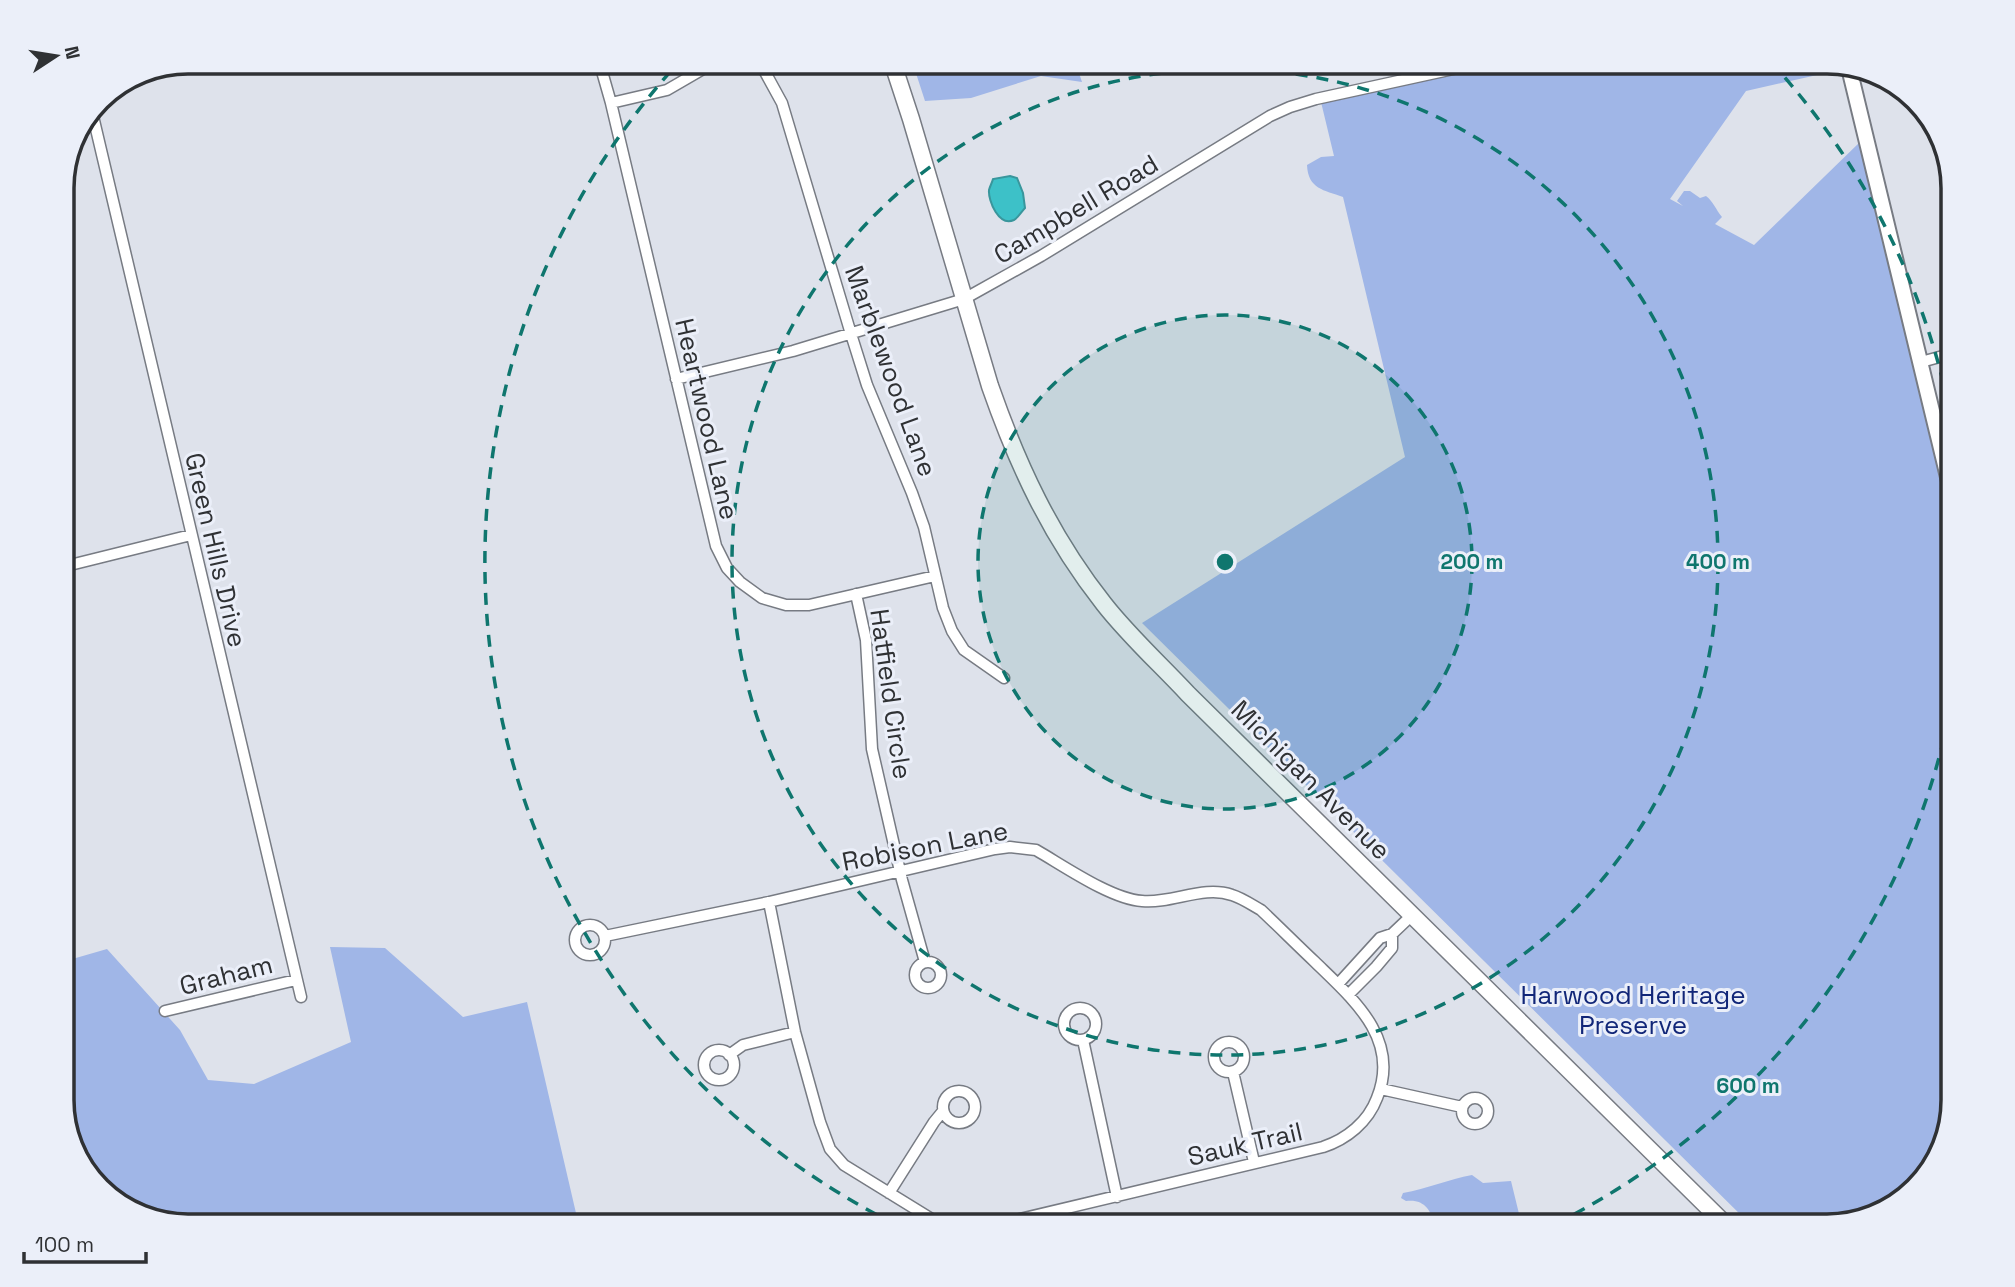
<svg xmlns="http://www.w3.org/2000/svg" width="2015" height="1287" viewBox="0 0 2015 1287" font-family="'Space Grotesk',sans-serif">
  <rect width="100%" height="100%" fill="#dee2eb"/>
  <path fill="#a0b6e7" d="M912,61H951L954,72L1001,67L1002,61H1075L1082,82L1041,76L971,98L925,101Z
    M1508,61H1827L1843,66L1844,69L1746,91L1670,199L1683,206L1677,201L1684,191H1690L1700,198L1706,196C1713,201 1716,210 1722,217L1715,224L1754,245L1861,141L1880,230L1954,535V1100L1933,1169L1890,1209L1828,1226H1752L1142,623L1405,457L1343,197C1324,190 1308,189 1307,165L1321,157L1334,156L1321,102Z
    M330,947L385,948L463,1017L527,1002L579,1226H188L118,1205L78,1162L62,1107V962L107,949L180,1030L208,1080L254,1084L351,1042Z
    M1472,1175L1483,1183L1511,1181L1522,1226H1436C1430,1210 1425,1199 1406,1201L1401,1198L1403,1193C1427,1189 1449,1179 1472,1175Z"/>
  <path fill="#3dc1c8" stroke="#39969c" stroke-width="2" d="M1010,176L1017,178L1023,193L1025,208C1022,211 1018,218 1014,220C999,227 988,201 989,190C990,186 992,183 993,179Z"/>
  <g fill="none" stroke-linecap="round" stroke-linejoin="round">
    <defs>
      <path id="minor" d="M599,61L611,103L716,546L727,568L740,582L762,598L786,605H809L935,576
        M759,61L782,103L851,334L867,385L912,493L924,527L943,608L952,631L964,650L1004,678
        M611,103L667,90L717,61
        M92,112L301,997
        M1921,362L1954,353
        M676,379L793,351L964,299L1041,256L1270,116L1290,107L1316,99L1490,61
        M62,567L191,535
        M856,594L866,640L872,749L902,880L925,962
        M769,902L795,1032L820,1122L830,1149L844,1165L943,1226
        M575 940a15 15 0 1 1 30 0a15 15 0 1 1-30 0Z
        M605,936L769,902L995,849L1010,847L1036,850C1064,866 1111,899 1142,901C1172,904 1203,885 1232,895C1242,898 1252,905 1261,910C1279,927 1297,945 1315,962C1353,999 1401,1039 1377,1098C1368,1122 1347,1139 1323,1147L991,1226
        M915 975a13 13 0 1 1 26 0a13 13 0 1 1-26 0Z
        M1339,983L1380,938L1392,934L1412,915
        M1348,995L1376,967L1392,948V934
        M1064 1024a16 16 0 1 1 32 0a16 16 0 1 1-32 0Z
        M165,1011L296,980
        M1083,1040L1117,1197
        M1214 1057a15 15 0 1 1 30 0a15 15 0 1 1-30 0Z
        M704 1065a15 15 0 1 1 30 0a15 15 0 1 1-30 0Z
        M729,1055L743,1045L795,1032
        M1233,1072L1254,1162
        M1381,1089L1462,1107
        M943 1107a16 16 0 1 1 32 0a16 16 0 1 1-32 0Z
        M1462 1111a13 13 0 1 1 26 0a13 13 0 1 1-26 0Z
        M889,1193L934,1122L943,1111"/>
      <path id="secondary" d="M1849,68L1954,502"/>
      <path id="trunk" d="M892,61L911,119L990,386C1018,466 1051,537 1104,604C1129,636 1160,664 1188,694L1727,1226"/>
    </defs>
    <use href="#minor" stroke="#777b83" stroke-width="13"/>
    <use href="#secondary" stroke="#777b83" stroke-width="18"/>
    <use href="#trunk" stroke="#777b83" stroke-width="19"/>
    <use href="#minor" stroke="#fff" stroke-width="10"/>
    <use href="#secondary" stroke="#fff" stroke-width="14"/>
    <use href="#trunk" stroke="#fff" stroke-width="16"/>
  </g>
  <circle cx="1225" cy="562" r="247" fill="#0f766e" fill-opacity=".12"/>
  <g fill="none" stroke="#0f766e" stroke-width="3.5" stroke-dasharray="12 9">
    <circle cx="1225" cy="562" r="247"/>
    <circle cx="1225" cy="562" r="493"/>
    <path d="M1953 697A740 740 0 0 1 1555 1224M895 1224A740 740 0 0 1 679 62M1771 62A740 740 0 0 1 1953 427"/>
  </g>
  <g text-anchor="middle" dominant-baseline="central" stroke-width="6" stroke-linejoin="round" paint-order="stroke">
    <g font-size="26" fill="#2f3134" stroke="#ebeff9">
      <text transform="translate(1076 209) rotate(-31)">Campbell Road</text>
      <text transform="translate(891 371) rotate(70)">Marblewood Lane</text>
      <text transform="translate(707 419) rotate(77)">Heartwood Lane</text>
      <text transform="translate(216 550) rotate(77)">Green Hills Drive</text>
      <text transform="translate(891 694) rotate(82)">Hatfield Circle</text>
      <text transform="translate(1311 780) rotate(45)">Michigan Avenue</text>
      <text transform="translate(925 846) rotate(-11)">Robison Lane</text>
      <text transform="translate(226 975) rotate(-14)">Graham</text>
      <text transform="translate(1245 1144) rotate(-13)">Sauk Trail</text>
    </g>
    <g font-size="26" fill="#112678" stroke="#ebeff9">
      <text x="1633" y="995">Harwood Heritage<tspan x="1633" dy="30">Preserve</tspan></text>
    </g>
  </g>
  <path d="M0 0H2015V1287H0ZM188 74H1827A114 114 0 0 1 1941 188V1100A114 114 0 0 1 1827 1214H188A114 114 0 0 1 74 1100V188A114 114 0 0 1 188 74Z" fill="#ebeff9" fill-rule="evenodd"/>
  <path fill="none" stroke="#2f3134" stroke-width="3.5" d="M188 74H1827A114 114 0 0 1 1941 188V1100A114 114 0 0 1 1827 1214H188A114 114 0 0 1 74 1100V188A114 114 0 0 1 188 74Z"/>
  <circle cx="1225" cy="562" r="10" fill="#0f766e" stroke="#ebeff9" stroke-width="3.5"/>
  <g font-size="21" text-anchor="middle" font-weight="bold" fill="#0f766e" stroke="#ebeff9" stroke-width="6" stroke-linejoin="round" paint-order="stroke">
    <text x="1472" y="569">200 m</text>
    <text x="1718" y="569">400 m</text>
    <text x="1748" y="1093">600 m</text>
  </g>
  <g transform="translate(56 56) rotate(78)" stroke="#ebeff9" stroke-width="5" paint-order="stroke">
  <path d="M0-5L12 26L0 18L-12 26Z" fill="#2f3134"/>
  <text y="-10" font-size="19" font-weight="bold" text-anchor="middle" fill="#2f3134">N</text>
  </g>
  <path d="M24 1252v10h122v-10" fill="none" stroke="#2f3134" stroke-width="3.5"/>
  <text x="35" y="1252" font-size="21" fill="#2f3134" stroke="#ebeff9" stroke-width="5" paint-order="stroke">100 m</text>
</svg>
